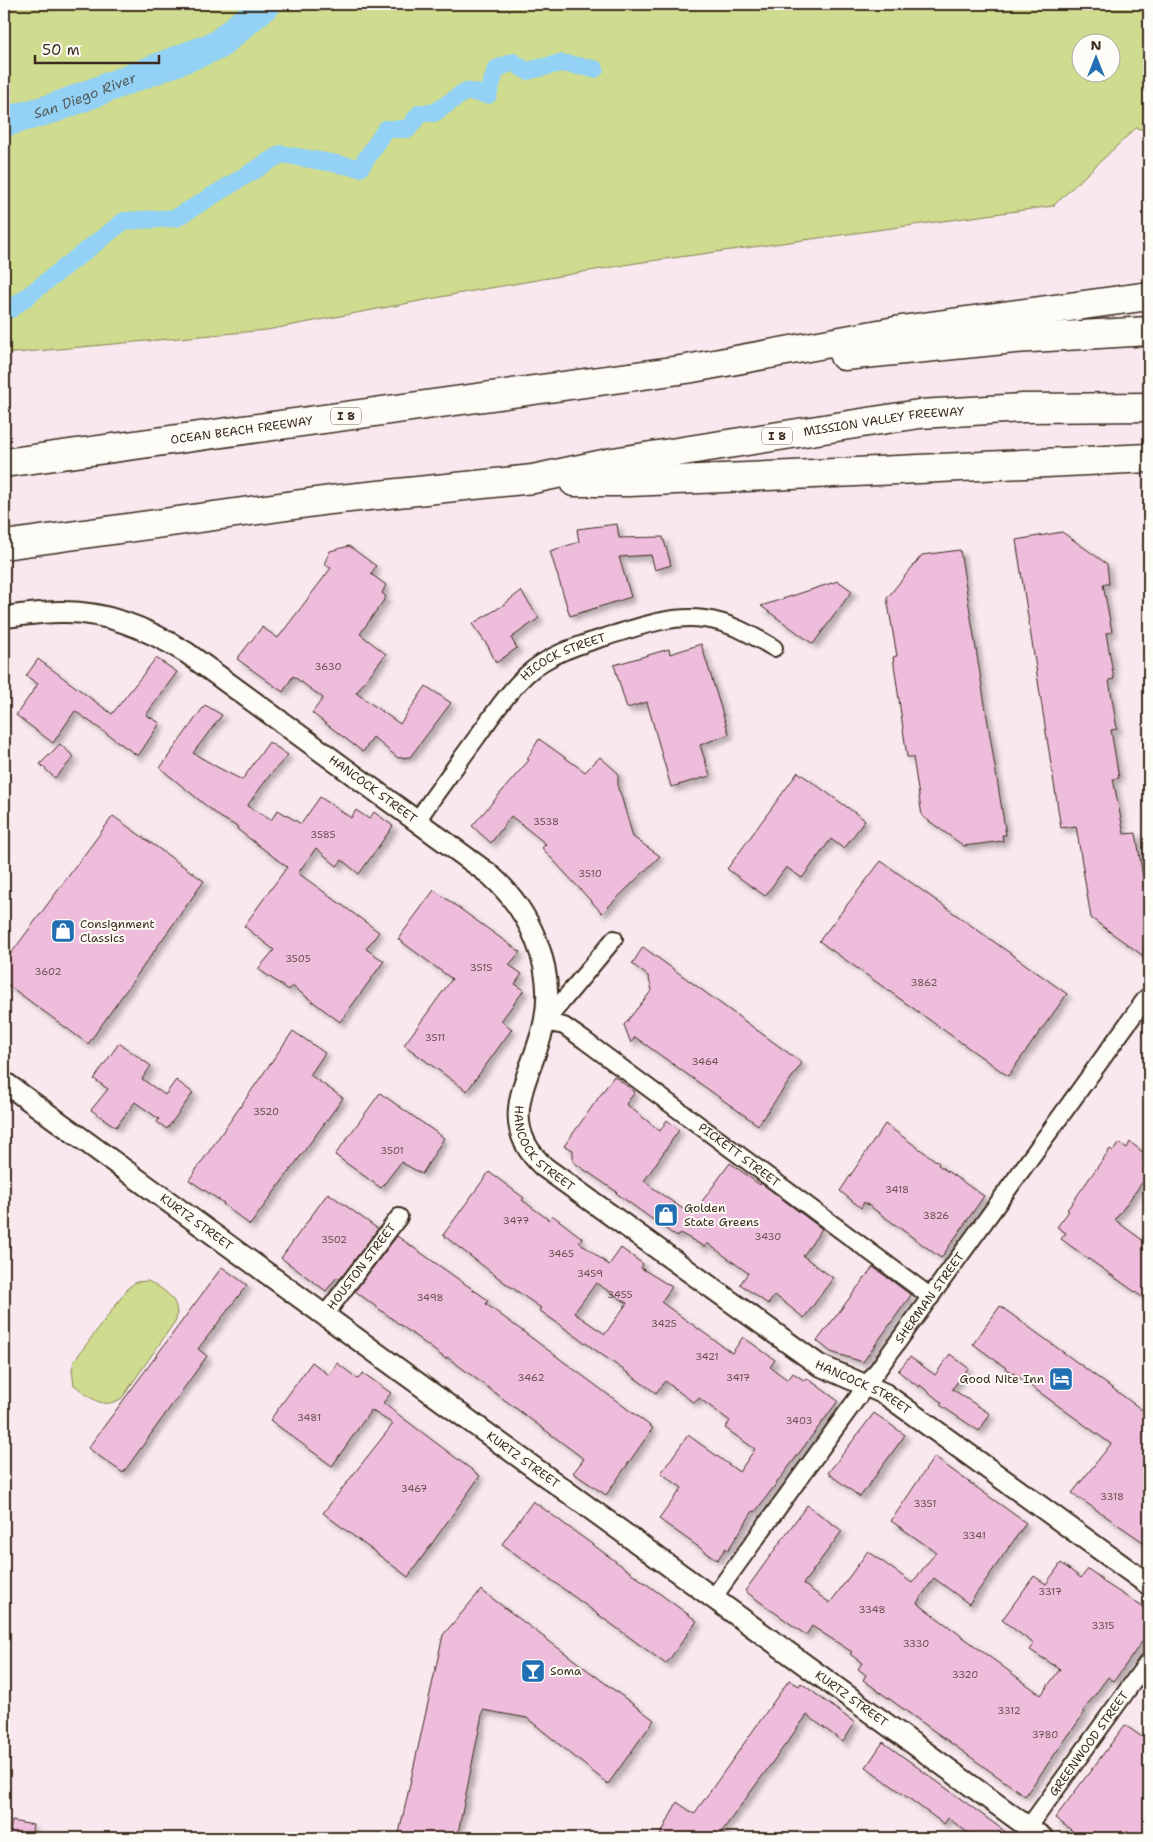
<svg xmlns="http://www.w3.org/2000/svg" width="1153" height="1842" viewBox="0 0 1153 1842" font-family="'Shantell Sans',sans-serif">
  <defs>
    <filter id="shadow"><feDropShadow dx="4.5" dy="4.5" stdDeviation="2.5" flood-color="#0004"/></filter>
  </defs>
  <rect width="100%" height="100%" fill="#f9e9ef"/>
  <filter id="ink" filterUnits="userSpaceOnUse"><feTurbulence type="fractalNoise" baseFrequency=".02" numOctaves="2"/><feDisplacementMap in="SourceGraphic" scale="10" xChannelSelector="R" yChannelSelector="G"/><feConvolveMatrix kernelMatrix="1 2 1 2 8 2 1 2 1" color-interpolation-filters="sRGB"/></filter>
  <g filter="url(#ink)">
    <path fill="#cfdb8e" stroke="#858256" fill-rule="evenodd" d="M4,4H1149V131L1136,128L1053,206L636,263L467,292L267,330L4,354ZM1080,42H1110V72H1080Z
      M148,1281C164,1289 181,1300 176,1320L122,1398C102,1411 90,1397 74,1385L72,1370L74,1361L129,1287L136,1282Z"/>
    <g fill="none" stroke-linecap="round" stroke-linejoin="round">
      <path stroke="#93d2f4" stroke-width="18" d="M4,310L11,309L124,221L176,218L281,154L360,168L386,129H408L420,113H434L466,91L488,95L496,69L513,62L527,71L561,63L595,69"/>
      <path stroke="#93d2f4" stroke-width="30" id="s1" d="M4,122L54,108L218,45L266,4"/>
    </g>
    <path fill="#efbddc" stroke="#3b2a1e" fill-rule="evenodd" filter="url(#shadow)" d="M617,524L619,538L663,537L671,565L655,570L651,555L619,557L631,597L570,616L550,551L579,542L577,529Z
      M1062,532L1107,564L1109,584H1103L1112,632L1106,633L1114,679L1109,680L1117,729L1111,730L1119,778L1113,779L1124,834L1136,833L1144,884L1149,886V960L1091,918L1076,826L1061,828L1016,540Z
      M349,546L376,566L371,574L386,585L382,593L386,597L360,634L386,654L356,693L400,724L426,686L451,703L410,757L398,758L373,737L363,752L312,713L323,698L293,676L283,692L237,659L262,627L278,638L331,568L324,564L330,551Z
      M960,550L1006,835H1002L1003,841L964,846L922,816L913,757H907L893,657L897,656L887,598L922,555Z
      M838,581L852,591L813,644L761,606Z
      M521,591L539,618L511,638L517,648L496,663L488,646L472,624L502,606Z
      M701,644L729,734L700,745L710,776L671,787L647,702L627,708L614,665L669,649L670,654Z
      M156,658L177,672L146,715L160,723L138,756L75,711L53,743L16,715L38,684L26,676L38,659L112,714Z
      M205,705L222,715L193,753L217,767L242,780L269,742L288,755L270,775L247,806L271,820L278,810L301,824L320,797L351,818L356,810L369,819L374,812L393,826L359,874L342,860L337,866L316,848L298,873L379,932L366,949L384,961L340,1022L292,986L289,990L258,969L274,950L244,926L287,867L237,829L238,827L220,817L160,768Z
      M539,739L585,772L600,757L618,773V790L620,792L633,837L660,856L602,913L542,848L546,844L511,816L491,843L472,826L529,760L527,759Z
      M60,744L74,757L55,778L40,764Z
      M798,772L865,820L844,849L831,839L802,878L786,867L765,896L727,869Z
      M113,816L204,881L88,1044L4,982V963Z
      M881,861L1067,994L1008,1076L819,941Z
      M434,890L520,952L509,965L522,974L515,984L524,990L501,1021L512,1029L467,1091L404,1045L452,979L398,939Z
      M643,947L802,1063L758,1125L635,1037L631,1043L624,1025L652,990L648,976L632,964Z
      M293,1031L325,1053L310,1075L343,1098L250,1225L223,1204L224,1203L189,1180Z
      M119,1043L151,1066L142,1079L165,1095L176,1080L193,1093L167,1129L157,1122L159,1119L135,1102L116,1127L91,1110L108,1089L94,1079Z
      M614,1076L635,1092L626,1104L660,1131L667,1120L679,1130L644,1181L661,1194L692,1215L730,1163L760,1185L761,1183L822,1229L803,1256L833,1278L804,1318L775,1295L768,1304L740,1284L748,1273L707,1243L705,1247L680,1233L677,1237L616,1193L617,1192L573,1162V1150L564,1146Z
      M380,1093L444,1138L422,1174L401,1162L381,1188L335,1155Z
      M885,1124L939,1163L938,1165L984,1196L941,1258L864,1202L861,1208L840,1191Z
      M1130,1142L1149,1157V1173L1115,1220L1149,1245V1302L1061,1239L1066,1233L1057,1227L1069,1211L1067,1210L1110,1149L1113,1151L1119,1143L1127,1148Z
      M489,1172L524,1198L522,1200L549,1220L552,1215L582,1238L579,1242L609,1265L621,1248L643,1264L641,1268L672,1287L661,1302L732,1353L743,1337L775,1360L770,1367L788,1380L793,1373L805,1381L807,1378L838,1401L755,1512L753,1511L728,1550L726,1548L717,1560L659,1519L682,1488L661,1473L688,1435L739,1472L755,1449L725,1428L730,1421L699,1398L694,1403L665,1381L656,1393L539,1310L541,1308L504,1282L443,1235ZM596,1283L627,1303L605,1334L574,1313Z
      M328,1193L378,1229L340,1279L337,1277L326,1291L281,1258Z
      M397,1236L488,1300L486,1304L653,1428L606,1495L573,1473L584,1459L447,1357L446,1359L355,1291Z
      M222,1267L247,1285L198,1349L207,1356L123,1473L88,1448Z
      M873,1267L911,1295L863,1362L831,1352L817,1341Z
      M1000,1306L1149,1415V1546L1072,1493L1111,1444L973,1344Z
      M950,1354L968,1368L952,1389L990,1414L979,1431L940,1405L942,1403L920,1385L919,1387L898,1371L910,1357L935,1375Z
      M312,1362L329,1375L337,1363L358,1379L363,1373L391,1393L383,1403L480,1476L408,1577L323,1513L393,1424L371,1410L332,1466L270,1420Z
      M874,1413L905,1435L860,1497L828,1473Z
      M934,1457L1026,1523L969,1604L934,1578L917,1603L1041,1695L1060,1669L1030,1650L1034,1644L1002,1620L1034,1576L1046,1584L1061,1563L1081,1578L1088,1569L1103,1580L1102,1581L1149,1611V1632L1114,1681L1108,1677L1083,1711L1085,1712L1025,1796L863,1680L866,1675L858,1669L862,1663L850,1654L852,1652L812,1626L806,1635L745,1591L807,1505L842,1531L803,1584L830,1603L868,1551L912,1583L936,1552L891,1521Z
      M533,1501L697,1621L666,1664L502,1544Z
      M481,1590L654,1720L608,1784L527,1718L483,1710L457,1838H398L443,1635Z
      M789,1680L799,1686L801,1683L855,1723L843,1742L807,1715L717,1838H659L677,1802L694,1814Z
      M1125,1725L1149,1742V1838H1082L1055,1818Z
      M883,1742L1014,1838H975L948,1818L944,1824L866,1767Z
      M12,1821L33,1825L31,1838H9Z"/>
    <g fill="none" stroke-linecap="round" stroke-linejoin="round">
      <defs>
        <g id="minor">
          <path id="s2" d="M417,821C436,792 457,765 477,737C492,716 507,693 526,675C551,652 583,644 615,634C644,625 673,615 704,619C730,622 752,635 774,648"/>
          <path id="s3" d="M614,939L545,1022L564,1026L584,1040L931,1297"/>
          <path id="s4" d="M324,1316L399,1217"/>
          <path id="s5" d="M713,1598L1146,998"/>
          <path id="s6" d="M1028,1828L1149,1660"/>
        </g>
        <g id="tertiary">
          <path id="s7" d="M4,617C24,615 45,611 65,612C109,612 150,630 187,653L489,874C529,909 555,965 545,1019C536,1072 491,1119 544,1167L819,1365L885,1394L1149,1585"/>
          <path id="s8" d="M4,1082L1043,1838"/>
        </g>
        <g id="motorway">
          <path d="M844,356L1014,339L1149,331"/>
          <path id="s9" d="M4,463L687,369L901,330L1149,296"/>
          <path d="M574,482H629L792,475L1149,458"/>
          <path id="s10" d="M4,545L330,500L533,479L613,462L919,414L1023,408L1149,407"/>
        </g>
      </defs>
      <use href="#minor" stroke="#3b2a1e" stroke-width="20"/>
      <use href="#tertiary" stroke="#3b2a1e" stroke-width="24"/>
      <use href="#motorway" stroke="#3b2a1e" stroke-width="31"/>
      <use href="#minor" stroke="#fdfcf7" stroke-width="16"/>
      <use href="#tertiary" stroke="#fdfcf7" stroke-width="20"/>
      <use href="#motorway" stroke="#fdfcf7" stroke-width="28"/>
    </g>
  </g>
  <defs>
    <symbol id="shop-square" viewBox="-11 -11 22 22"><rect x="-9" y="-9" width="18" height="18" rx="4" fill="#1f6fb2" stroke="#fdfcf7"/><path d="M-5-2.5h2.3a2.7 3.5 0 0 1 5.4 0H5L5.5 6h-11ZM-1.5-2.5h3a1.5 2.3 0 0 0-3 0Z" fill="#fff"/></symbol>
    <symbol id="hotel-square" viewBox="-11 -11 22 22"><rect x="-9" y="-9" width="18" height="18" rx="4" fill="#1f6fb2" stroke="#fdfcf7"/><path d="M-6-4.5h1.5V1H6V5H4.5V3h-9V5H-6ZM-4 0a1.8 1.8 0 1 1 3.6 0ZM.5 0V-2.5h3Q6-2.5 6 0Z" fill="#fff"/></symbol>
    <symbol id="bar-square" viewBox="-11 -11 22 22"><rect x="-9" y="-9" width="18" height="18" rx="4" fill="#1f6fb2" stroke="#fdfcf7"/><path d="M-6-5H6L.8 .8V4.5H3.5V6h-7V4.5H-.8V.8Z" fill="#fff"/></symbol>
  </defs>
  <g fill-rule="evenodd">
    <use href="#shop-square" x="49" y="917" width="28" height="28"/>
    <use href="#shop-square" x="652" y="1201" width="28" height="28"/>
    <use href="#hotel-square" x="1047" y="1365" width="28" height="28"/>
    <use href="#bar-square" x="519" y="1657" width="28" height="28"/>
  </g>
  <g text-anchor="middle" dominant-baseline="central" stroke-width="4" stroke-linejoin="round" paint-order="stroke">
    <g font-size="10" fill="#684f4e">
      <text x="328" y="666">3630</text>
      <text x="546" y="821">3538</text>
      <text x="323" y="834">3585</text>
      <text x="590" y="873">3510</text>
      <text x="298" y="958">3505</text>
      <text x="481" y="967">3515</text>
      <text x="48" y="971">3602</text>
      <text x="924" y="982">3862</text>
      <text x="435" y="1037">3511</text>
      <text x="705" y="1061">3464</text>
      <text x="266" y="1111">3520</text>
      <text x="392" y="1150">3501</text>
      <text x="897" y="1189">3418</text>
      <text x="936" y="1215">3826</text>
      <text x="516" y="1220">3477</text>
      <text x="768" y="1236">3430</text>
      <text x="334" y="1239">3502</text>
      <text x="561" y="1253">3465</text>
      <text x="590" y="1273">3459</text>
      <text x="620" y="1294">3455</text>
      <text x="430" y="1297">3498</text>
      <text x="664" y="1323">3425</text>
      <text x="707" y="1356">3421</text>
      <text x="531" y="1377">3462</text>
      <text x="738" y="1377">3417</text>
      <text x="309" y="1417">3481</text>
      <text x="799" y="1420">3403</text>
      <text x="414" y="1488">3467</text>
      <text x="1112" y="1496">3318</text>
      <text x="925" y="1503">3351</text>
      <text x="974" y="1535">3341</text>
      <text x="1050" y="1591">3317</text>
      <text x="872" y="1609">3348</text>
      <text x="1103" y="1625">3315</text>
      <text x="916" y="1643">3330</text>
      <text x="965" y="1674">3320</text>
      <text x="1009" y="1710">3312</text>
      <text x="1045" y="1734">3780</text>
    </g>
    <g fill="#fdfcf7" stroke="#75695f" stroke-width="1">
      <rect x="331" y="407.5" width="30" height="17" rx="4"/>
      <rect x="762" y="427.5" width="30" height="17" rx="4"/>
    </g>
    <g font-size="11" font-weight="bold" fill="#3b2a1e">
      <text x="346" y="416">I 8</text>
      <text x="777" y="436">I 8</text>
    </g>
    <g font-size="12" fill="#3b2a1e" stroke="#fdfcf7">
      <text stroke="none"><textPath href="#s10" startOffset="889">MISSION VALLEY FREEWAY</textPath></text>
      <text stroke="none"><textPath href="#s9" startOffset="240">OCEAN BEACH FREEWAY</textPath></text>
      <text stroke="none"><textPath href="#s2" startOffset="224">HICOCK STREET</textPath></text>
      <text stroke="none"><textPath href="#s7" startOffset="422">HANCOCK STREET</textPath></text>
      <text stroke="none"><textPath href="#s7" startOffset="871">HANCOCK STREET</textPath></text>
      <text stroke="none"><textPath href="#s3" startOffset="345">PICKETT STREET</textPath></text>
      <text stroke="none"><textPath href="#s8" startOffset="238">KURTZ STREET</textPath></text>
      <text stroke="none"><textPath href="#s4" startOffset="62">HOUSTON STREET</textPath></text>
      <text stroke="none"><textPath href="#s5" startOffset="370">SHERMAN STREET</textPath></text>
      <text stroke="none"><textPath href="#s7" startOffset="1276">HANCOCK STREET</textPath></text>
      <text stroke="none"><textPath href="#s8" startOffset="642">KURTZ STREET</textPath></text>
      <text stroke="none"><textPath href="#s8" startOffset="1048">KURTZ STREET</textPath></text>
      <text stroke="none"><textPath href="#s6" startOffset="104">GREENWOOD STREET</textPath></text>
    </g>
    <g font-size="12" fill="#3b2a1e" stroke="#fdfcf7" text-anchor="start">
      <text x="80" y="924">Consignment<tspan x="80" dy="14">Classics</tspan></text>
      <text x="684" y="1208">Golden<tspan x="684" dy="14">State Greens</tspan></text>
      <text x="1044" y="1379" text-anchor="end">Good Nite Inn</text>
      <text x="550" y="1671">Soma</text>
    </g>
    <g font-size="14" font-style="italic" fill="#555c5e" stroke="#fdfcf7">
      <text stroke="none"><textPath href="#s1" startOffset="85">San Diego River</textPath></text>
    </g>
  </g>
  <rect width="1153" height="1842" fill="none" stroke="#fdfcf7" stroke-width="20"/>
  <rect x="10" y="10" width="1133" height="1822" fill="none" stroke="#3b2a1e" stroke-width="2" filter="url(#ink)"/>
  <g transform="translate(1096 58)"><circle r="24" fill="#fdfcf7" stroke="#afa8a0"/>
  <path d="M0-4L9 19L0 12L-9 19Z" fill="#1f6fb2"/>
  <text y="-8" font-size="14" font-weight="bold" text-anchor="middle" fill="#3b2a1e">N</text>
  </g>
  <path d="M35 55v8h124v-8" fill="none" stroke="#3b2a1e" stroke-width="2.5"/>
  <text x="42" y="55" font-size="15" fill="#3b2a1e" stroke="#fdfcf7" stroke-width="4" paint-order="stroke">50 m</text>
</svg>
